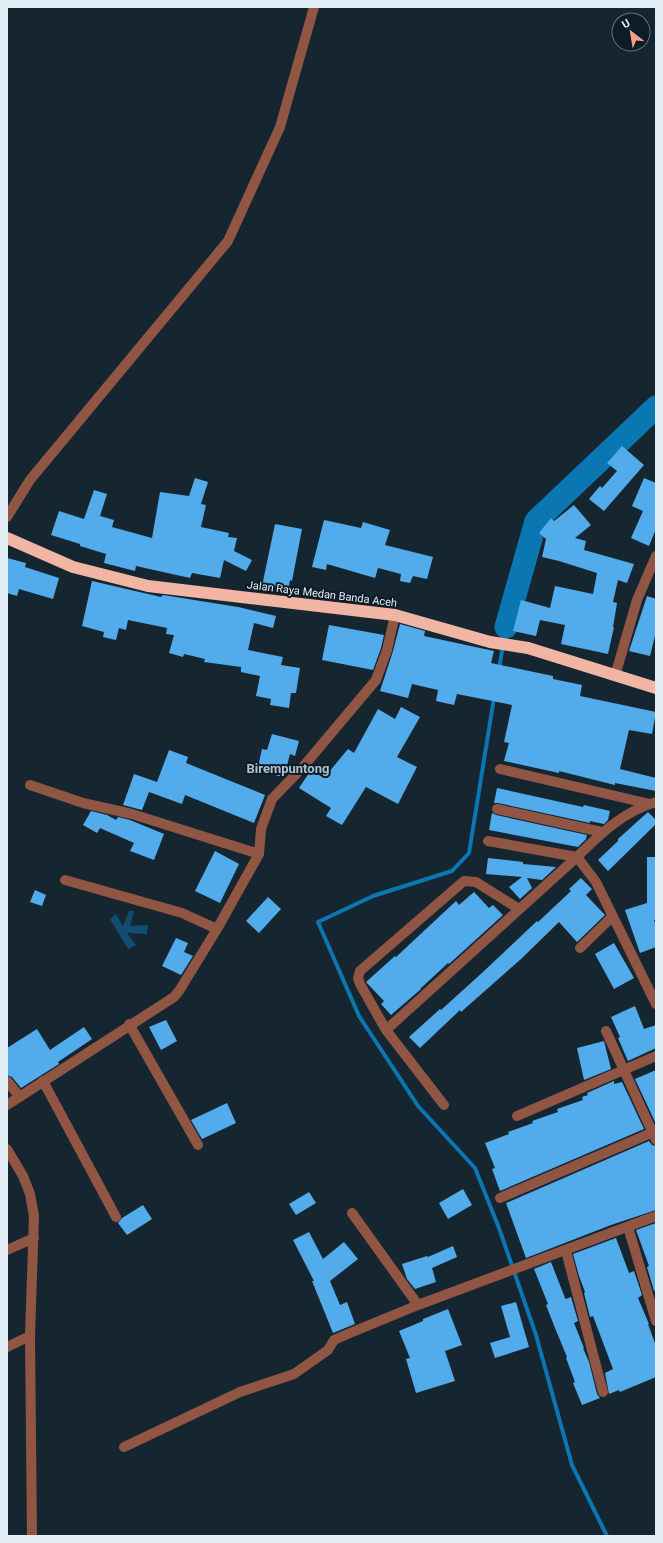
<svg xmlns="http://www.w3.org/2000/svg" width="663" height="1543" viewBox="0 0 663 1543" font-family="Roboto,sans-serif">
  <rect width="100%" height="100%" fill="#162631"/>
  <path fill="#114d73" d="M129,911H134L130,926L148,925L147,934L127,933L136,945L128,949L110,919L116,914L123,926Z"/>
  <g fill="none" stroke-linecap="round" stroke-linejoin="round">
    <path stroke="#0a76b2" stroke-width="4" d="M499,669L506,627
      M494,698L469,853L452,871L373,896L318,922L359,1016L418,1106L475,1168L499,1228L536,1335L572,1465L607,1536"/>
    <path stroke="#0a76b2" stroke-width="23" d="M506,627L536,521L656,407"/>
  </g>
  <path fill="#52aceb" d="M622,446L644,465L604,511L589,499L600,486L602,488L617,471L607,463Z
    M195,478L208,482L201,504L206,505L201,527L229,533L228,537L237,538L234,551L252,560L246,571L224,560L220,578L192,573L190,578L136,566L135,571L104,563L106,554L80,546V544L51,535L59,511L84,519L94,490L107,494L100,516L114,520L112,527L152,538L160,492L189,496Z
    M644,478L656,483V529L649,546L631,538L643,511L632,506Z
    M574,505L591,525L575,538L586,541L584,550L634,564L627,583L618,580L613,602L617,603L613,627H614L608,654L561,644L565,625L540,620L536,636L513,631L521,600L550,608L555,586L593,594L597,573L559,561L542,557L546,539L539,533L551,518L554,521Z
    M324,520L361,528L363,522L390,530L385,545L433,557L427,579L413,576L410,583L400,581L401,574L378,568L375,578L327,564L326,570L312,567Z
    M275,524L302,529L292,581L290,580L288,591L262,586Z
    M7,558L26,563L25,567L59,578L53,599L19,589L17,596L7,593Z
    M92,581L161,597L163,595L238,607L276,616L273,628L254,623L248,650L283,657L281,665L300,668L296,693H291L289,708L270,705L271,699L256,696L260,676L241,672V667L204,662L205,659L184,654L183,657L169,653L174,635L166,634L167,628L128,620L126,630L119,628L116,640L103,637L104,632L82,626Z
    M647,596L656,599V632L650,656L629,651Z
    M400,624L425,631L424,636L494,651L491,663L553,676V679L582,685L580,696L656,712L652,734L629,730L620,769L656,778V791L615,783V785L559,771V773L504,761L509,743L504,742L512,705L457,694L454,705L436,701L438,690L412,684L408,698L380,691L393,651Z
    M329,625L384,635L381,648L373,670L322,660Z
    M401,707L420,717L397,757L417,767L398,804L366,787L342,825L326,816L331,808L299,788L311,770L324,778L348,749L354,753L378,709L395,719Z
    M272,734L299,741L295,756L290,754L284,777L257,771L262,749L267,750Z
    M169,750L188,757L186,763L265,795L254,823L185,795L182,804L149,792L142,810L123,805L134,774L157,782Z
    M497,788L583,807L584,805L610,811L608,820L604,824L590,821V823L498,803H494Z
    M91,811L107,815L116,820L118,817L130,820L164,834L154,860L130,851L134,843L100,828L97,833L83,825Z
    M648,812L656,820V824L608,871L598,860L618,841V839Z
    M492,813L496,815L587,835L586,839L578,847L489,830Z
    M215,851L239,864L220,903L195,891Z
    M647,857H656V920H654L656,926V947L640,953L625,910L647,903Z
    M488,858L523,862V864L556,867L542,880L527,878L532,888L520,899L509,887L522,877L486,874Z
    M581,878L592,889L586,895L605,915L577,942L559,922L521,959L461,1012L460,1010L420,1048L409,1037L440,1009L441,1010L483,972L537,921L538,922L571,891L569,889Z
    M35,890L46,895L42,906L30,902Z
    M474,892L489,908L493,905L503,915L449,964L448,963L420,989H421L391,1015L381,1004L384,1001L366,982L395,956L396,957L456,901L459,905Z
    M268,897L281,909L259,933L246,921Z
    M176,938L188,943L184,952L193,956L181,975L162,966Z
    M614,943L634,978L614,989L595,954Z
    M635,1006L644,1029L656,1025V1048L628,1061L618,1038L620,1037L611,1017Z
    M166,1020L177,1041L161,1050L149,1027Z
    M84,1027L92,1039L58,1062L59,1064L21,1088L12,1077L7,1075V1048L37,1029L50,1050Z
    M604,1041L611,1069L584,1080L577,1048Z
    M656,1070V1124L635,1079Z
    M614,1081V1084L622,1082L644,1129L500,1191L492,1169L495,1168L485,1143L509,1134L508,1132L533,1123L532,1121L558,1112L557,1109L583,1100L582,1097L588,1095L587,1093Z
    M227,1103L236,1123L202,1139L191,1120Z
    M649,1141L652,1145L656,1146V1210L611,1225L526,1258L506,1203Z
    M463,1189L472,1205L448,1219L439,1203Z
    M309,1192L316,1203L296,1215L289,1204Z
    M143,1205L152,1219L127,1235L118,1223L122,1218Z
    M656,1223V1290L654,1291L647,1267L649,1266L636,1230Z
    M309,1232L323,1259L344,1242L358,1259L330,1281L340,1305L347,1302L355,1324L333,1333L312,1281H314L293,1240Z
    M616,1238L629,1273L634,1271L642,1295L638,1298L649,1324H648L656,1346V1377L620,1392L619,1390L609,1394L605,1373L613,1369L593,1316L590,1317L584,1293L585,1292L579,1276L573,1254Z
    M453,1246L457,1257L432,1268L436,1282L415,1289L407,1279L402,1264L427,1256L428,1257Z
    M551,1262L565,1298L566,1299L571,1297L578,1321L574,1323L584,1348H583L589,1362L597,1394L600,1398L582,1405L573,1383L575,1382L566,1358L567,1357L555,1328L546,1305L548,1304L534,1269Z
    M516,1302L529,1347L495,1358L490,1343L510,1337L501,1306Z
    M448,1309L462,1345L445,1351L455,1381L416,1393L406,1359L410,1358L399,1331L423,1321V1319Z"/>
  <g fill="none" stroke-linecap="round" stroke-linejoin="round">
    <path stroke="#905543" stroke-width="10" d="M7,517L30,480L228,241L280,127L314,7
      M615,676L637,600L656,556
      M500,769L650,804
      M30,785L83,803L132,814L259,854
      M497,809L602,832
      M488,841L577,857L596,882L656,1004
      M65,880L182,913L217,929
      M580,948L612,917
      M129,1024L198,1145
      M386,1030L577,857C600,834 624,811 656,802
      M606,1031L656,1140
      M7,1081L20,1097
      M43,1081L116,1217
      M7,1105L174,997L179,991L217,929L259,854L261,829L272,799L302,768L376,680L387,650L395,615
      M444,1105L386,1030L360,984L358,978L360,971L464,881L476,882L519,909
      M517,1116L656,1056
      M7,1149L23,1176L30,1194L34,1216L30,1336L32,1536
      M500,1198L656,1131
      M352,1213L418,1305
      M628,1227L656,1321
      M7,1250L34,1238
      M566,1251L603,1392
      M7,1347L30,1336
      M124,1447L240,1392L294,1374L328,1350L334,1340L350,1333L418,1305L656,1216"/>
    <path stroke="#f1b5a3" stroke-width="12" d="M7,538L73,567L148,586L395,615L490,642L528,648L656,688"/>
  </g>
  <g text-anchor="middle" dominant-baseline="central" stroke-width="4" stroke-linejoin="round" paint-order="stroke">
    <g font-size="11" fill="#e3edf6" stroke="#0d1c27">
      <text transform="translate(322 594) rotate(7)">Jalan Raya Medan Banda Aceh</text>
    </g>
    <g font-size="13" font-weight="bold" fill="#adc1d1" stroke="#0d1c27">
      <text x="288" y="768">Birempuntong</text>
    </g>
  </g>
  <rect width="663" height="1543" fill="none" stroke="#e3edf6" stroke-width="16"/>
  <g transform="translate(631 32) rotate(329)"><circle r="19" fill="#0d1c27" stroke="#63707a"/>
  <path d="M0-3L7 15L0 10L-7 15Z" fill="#f39f85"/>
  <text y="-6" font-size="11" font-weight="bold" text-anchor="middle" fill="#e3edf6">U</text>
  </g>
</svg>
